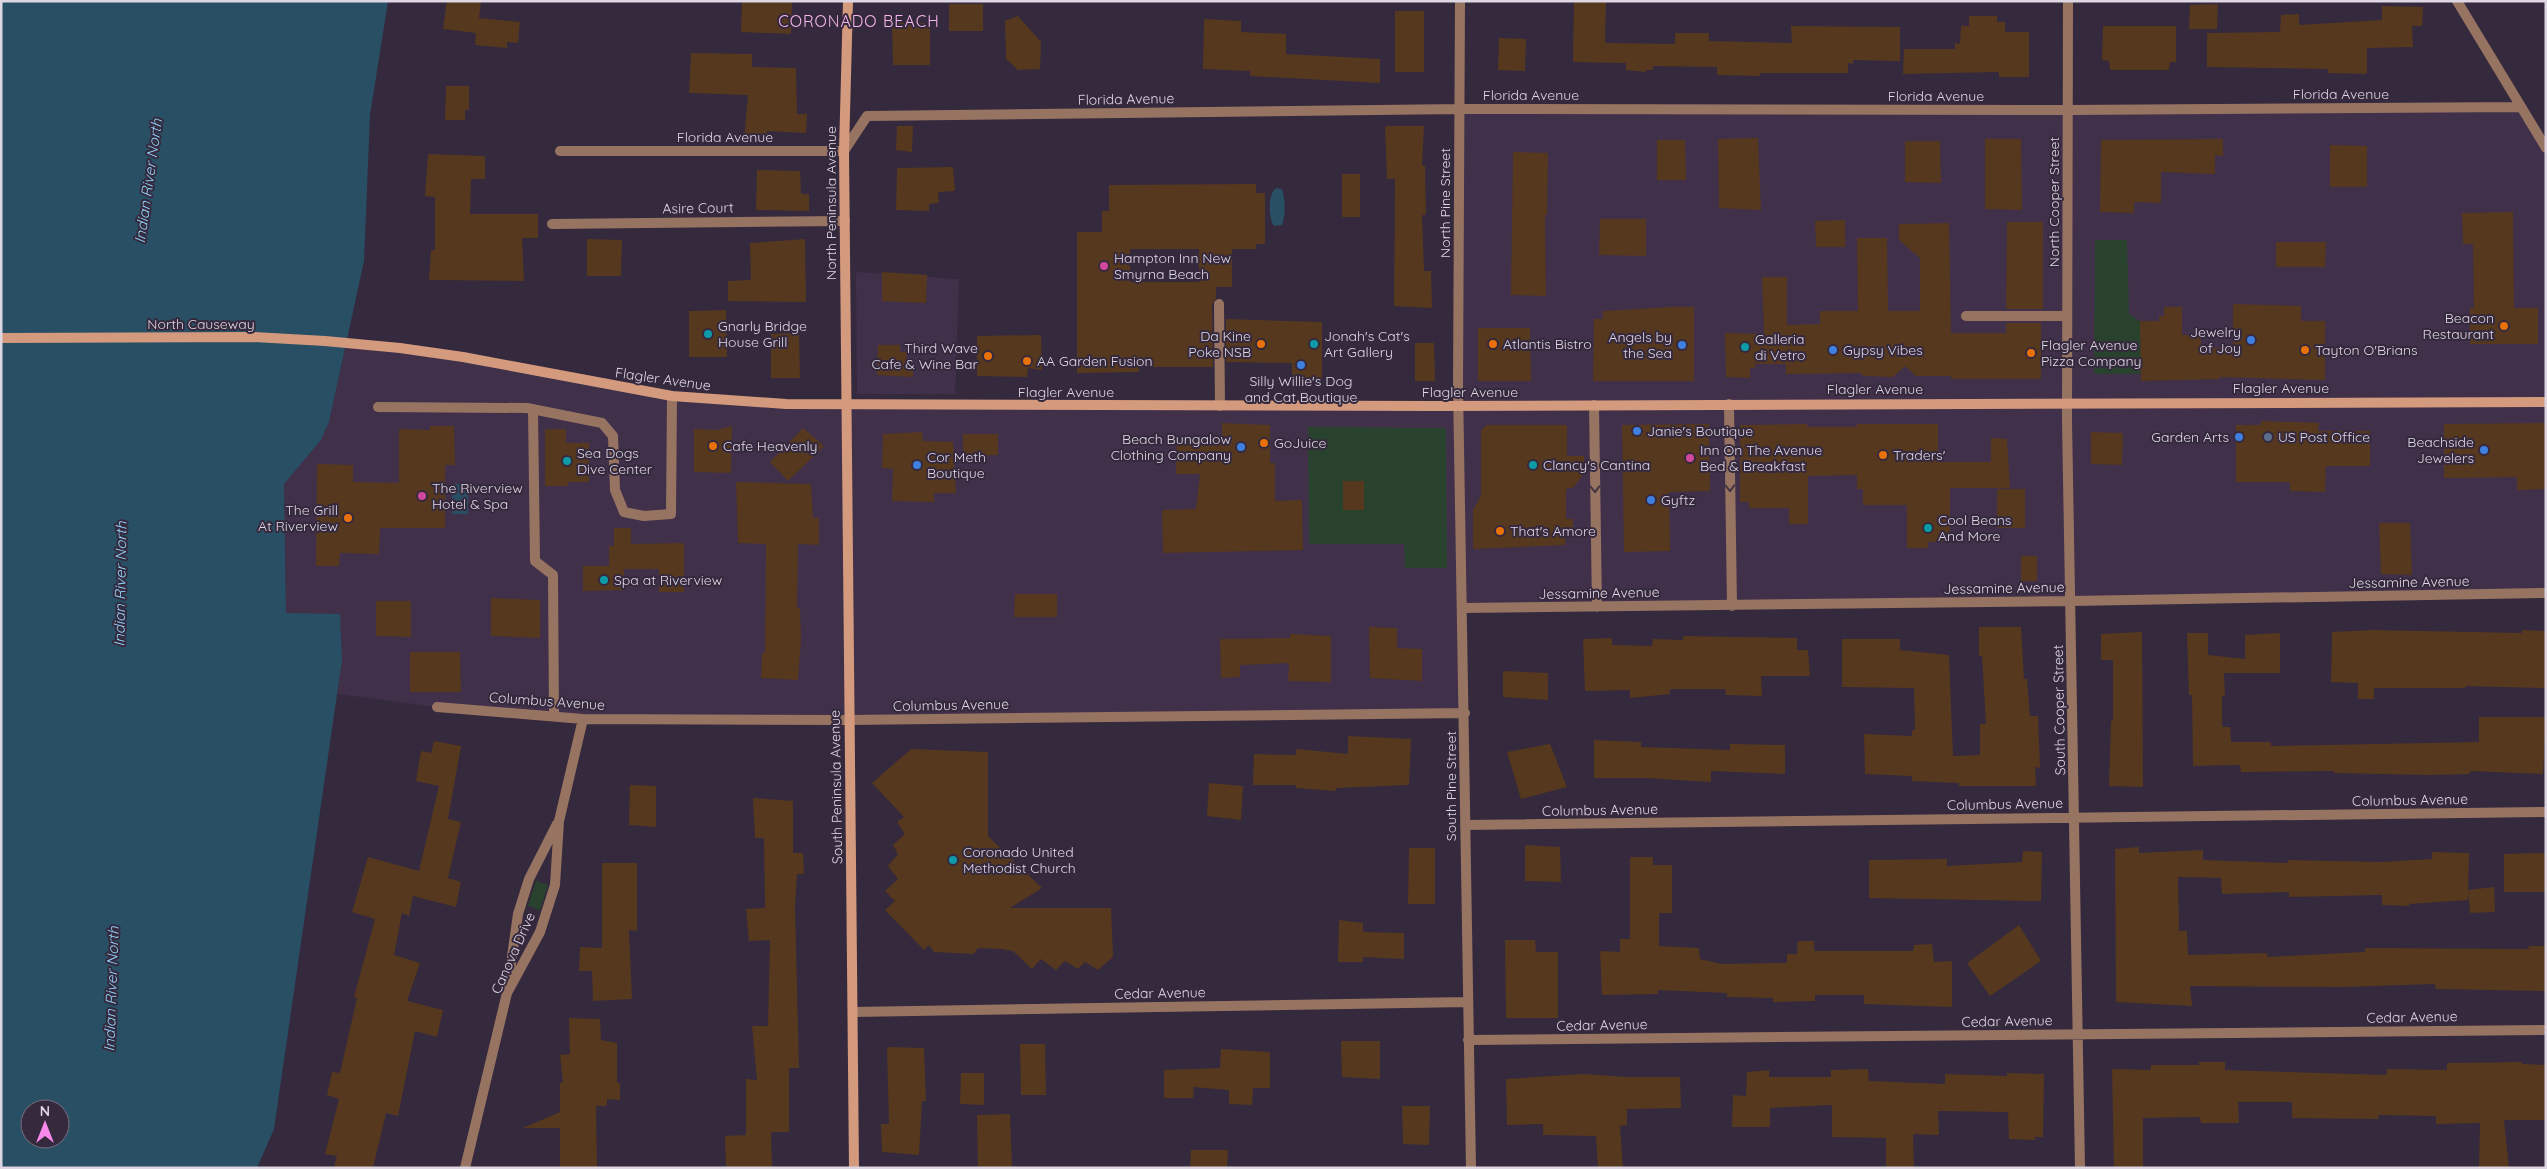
<svg xmlns="http://www.w3.org/2000/svg" width="2547" height="1169" viewBox="0 0 2547 1169" font-family="Quicksand,sans-serif">
  <rect width="100%" height="100%" fill="#35293d"/>
  <path fill="#40304a" d="M2521,107L2546,148V593L1462,608L1465,713L583,719L437,707L337,694L342,660L286,614L284,484L321,440L329,422L347,341L730,402L1458,405L1460,109Z
    M856,272L959,279L955,394H857Z"/>
  <path fill="#28422d" d="M2095,240H2127L2129,314L2140,321L2141,374H2094Z
    M1308,427L1446,428L1447,568H1405L1404,544H1309Z
    M536,881L548,885L540,910L528,906Z"/>
  <path fill="#294f65" fill-rule="evenodd" d="M1,1H388L370,115L364,261L329,422L321,440L284,484L286,613L340,614L342,660L274,1129L257,1168H1ZM30,1109H60V1139H30Z
    M1276,188L1282,189C1285,199 1286,214 1282,225L1274,226C1268,218 1268,193 1276,188Z
    M452,484H468V514H452Z"/>
  <path fill="#55381e" fill-rule="evenodd" d="M447,1H481L479,18L520,22L518,43L507,42V48L475,45L476,33L443,29Z
    M742,1H792L791,34L741,32Z
    M1574,1H1606L1605,43L1675,44V33H1709V41L1792,43L1791,26L1900,27V61L1853,60V64L1848,63V73H1760V76L1717,75V67L1653,66V70H1646V72L1626,70V63L1573,62Z
    M949,4H983V31H949Z
    M2218,4L2217,29H2189L2190,5Z
    M2382,6L2423,7L2422,26H2412L2413,47L2367,48V74L2328,73V69L2207,67V33L2280,32L2281,15L2299,14V25L2382,20Z
    M1395,11H1424V72H1395Z
    M1018,16L1041,42L1040,69L1018,70L1006,59L1005,21Z
    M1969,16H1997V22H2005V32H2029V77H1999V72L1903,74L1904,49H1955V43L1960,44L1961,26H1969Z
    M1204,19L1241,21V32L1286,34V54L1380,59V83L1250,76V71L1203,69Z
    M892,23H930V65H893Z
    M2103,26H2176V62H2170L2169,70H2110L2109,61L2102,60Z
    M1499,38L1526,39L1525,71L1498,70Z
    M691,53L752,54V67L796,68L797,114H807L806,133L767,131V141L744,140L748,95L689,93Z
    M446,86H469V110H465V120H445Z
    M897,126H913L912,152L896,150Z
    M1385,126H1424L1422,165L1425,166L1426,215H1422L1424,271H1431L1432,308L1394,306L1395,179H1387Z
    M1758,138L1761,210L1719,208L1718,139Z
    M1985,139H2021L2022,210L1985,209Z
    M2223,139V156L2215,155V174L2161,172V203L2134,202V213L2100,212L2101,140Z
    M1657,140H1685L1686,180H1657Z
    M1905,141H1940L1941,183L1905,182Z
    M2330,145L2367,146V187H2330Z
    M1513,152L1548,153L1547,215H1545L1546,296L1511,295Z
    M428,154L485,156V179H471L470,214H538V238H522L524,281L429,280L431,250H435V197L425,196Z
    M953,167L955,191L938,192L939,203L929,204V211L896,210L897,168Z
    M757,170L800,171L801,194H809V211L756,210Z
    M1342,174H1360V217H1342Z
    M1256,184V193H1265V244H1256V249H1232V287H1216V298L1212,304L1213,367H1139V372L1077,373V232H1102V211H1109V185ZM1130,249H1199V282H1130Z
    M2513,212L2514,308H2538V344H2470V308H2474L2473,244H2463L2462,213Z
    M1600,219H1646V256L1599,255Z
    M1845,220V247H1816L1815,221Z
    M2007,222H2043V309H2006Z
    M1949,223L1951,333H2006V323H2041V379H1951V376H1916L1905,366L1893,377L1864,376L1860,373L1786,374V364H1755V368H1750V378L1726,377L1725,333L1764,334L1762,277H1787V325L1820,324V311H1858L1857,238H1887L1888,311H1920V258L1899,240V224Z
    M587,239L622,240L621,276H587Z
    M805,239L806,302L728,301V281L751,280L750,243Z
    M2276,242H2326L2325,267H2276Z
    M882,272L927,275L926,303L882,301Z
    M2233,304L2301,306V321H2325V380L2219,377V379L2141,381L2140,321H2159V316H2164V307H2182V335H2201V348H2233Z
    M1671,307H1694V381H1593L1594,319H1603V311Z
    M726,310L727,357H689V311Z
    M1226,319L1322,322V380H1292V363L1226,362Z
    M1478,328H1530L1531,381H1478Z
    M799,333L800,378H771V334Z
    M1041,335L1042,370L1028,368L1027,377L977,376V336Z
    M1415,343H1434L1435,381H1415Z
    M878,345H900V352H907L906,361L913,362V377L877,375Z
    M2261,421L2319,423L2318,431H2370V466H2326L2325,492L2290,491V482H2236V425H2261Z
    M1222,423L1270,425V463H1275V501L1302,500L1303,550L1163,553L1162,510L1196,509L1200,474H1176L1177,437H1222Z
    M2546,423V489L2517,490V477L2444,478V424Z
    M1709,424L1710,491L1669,492L1670,551L1624,552L1622,425Z
    M1807,424V427H1857V424H1938V462H1991V438L2007,439L2010,488H1950V541L1928,542V548H1907V505H1863V489H1857V475L1808,476V524H1789V508H1749V502H1740V425Z
    M1486,425H1567V456H1584V473L1574,487L1566,489V519H1573V537H1565V545L1473,549V510L1481,496V431Z
    M430,426H454L455,465H445V528H380L379,554L340,553L339,566H316L317,464L353,465V482L399,483V429L430,430Z
    M732,426L731,473L694,472V429L717,430Z
    M803,428L824,446L788,481L770,462Z
    M545,429H566V443H589V482H568V486H545Z
    M922,432L923,441L953,442L956,493H934V502L892,501L893,469L882,468L883,434Z
    M2091,432L2123,433L2122,465L2091,464Z
    M963,434H998V455L963,456Z
    M1343,481H1364V510H1343Z
    M736,482L811,484L813,518H819V545L798,544L797,608H800L801,639L798,680L761,678L762,653H765L766,544L738,543Z
    M1997,489H2025V528H1997Z
    M2379,523H2410L2412,575L2381,574Z
    M614,528H631V544L684,543V592H659V569H624V590L583,591V566H609V546H614Z
    M2021,556H2037V581H2021Z
    M1015,594H1057V617H1014Z
    M491,598L540,600V638L491,636Z
    M376,601H411V637L376,636Z
    M1369,627L1397,628V648L1422,649V681L1370,678Z
    M1979,627H2021L2024,679H2027L2030,716H2038L2040,768L2035,767L2036,786H1959V783L1912,781V776L1865,774L1864,734L1912,736V730H1915L1914,688L1842,687V639H1900V650L1949,655L1953,756L1980,755V724H1986L1982,656H1979Z
    M2372,630L2522,633V630L2546,631V688L2465,686V688H2374V699H2358V683L2331,682L2332,632Z
    M2142,632L2143,787L2109,786L2111,721H2113V660H2101V634Z
    M2187,633H2208V655L2245,659V635L2280,633V673H2224L2225,696H2222V727H2230L2231,742H2271V746L2479,742V717H2546L2543,774L2470,771V774L2429,775L2334,773V771L2241,772L2240,765L2193,766L2192,695H2189Z
    M1290,634L1331,636V682L1288,681L1289,663L1240,665V677L1221,678L1220,639L1290,638Z
    M1683,636L1797,638V650H1808L1810,676H1761L1762,696L1726,695L1725,689H1670V694L1630,698V690L1585,691L1583,639L1612,638V645L1652,646L1653,639L1683,640Z
    M410,652H460L461,692H410Z
    M1503,671L1548,673V700L1503,697Z
    M1348,736L1411,739L1409,785L1336,788V791L1296,788V785H1253L1254,754L1296,755V749L1348,754Z
    M1594,740L1641,742V747L1730,750V744L1785,745V774L1711,771V782L1647,778H1594Z
    M434,741L461,746L448,819L461,822L448,878L461,882L456,907L413,896L409,916L402,913L394,955L420,963L407,1001L443,1010L437,1037L415,1031L398,1116L386,1113L373,1168H334L337,1156L325,1154L339,1099L327,1095L332,1072L340,1073L357,998L354,997L375,919L352,912L368,857L419,871L439,786L416,781L421,751L431,753Z
    M1550,744L1567,787L1521,799L1507,752Z
    M911,749L988,752V836L1042,888L1010,908H1111L1113,957L1098,970L1085,962L1078,969L1065,961L1056,970L1041,959L1032,969L1013,951L1001,949L978,948L974,954L934,952L929,945L924,950L885,910L895,901L885,891L898,879L888,866L898,854L893,845L905,834L897,822L904,817L872,783Z
    M1209,783L1243,786L1241,820L1207,816Z
    M630,785L656,786V827L629,825Z
    M753,798L793,801V853H803L804,874H797L795,906L799,1068H789V1132H771L772,1168H726L725,1136L746,1135V1079L757,1080L752,1026H768L770,940L749,941L746,909L765,908L764,838H755Z
    M1525,845L1560,847L1561,882L1525,881Z
    M2139,847V853L2203,850V860L2288,863V860L2382,862L2432,859V852L2469,853L2468,900L2409,904V906L2382,905V895L2289,897V892L2222,894L2221,878L2178,877L2179,931H2187L2188,955L2267,953V957L2365,952V948L2529,949L2528,946H2546V991L2436,989L2435,984L2343,987L2190,986L2192,1006L2116,1002L2115,849Z
    M1409,848H1435V904H1408Z
    M2023,851L2042,852L2041,901L1869,898V860L1947,859V866L2022,862Z
    M2546,853V892H2504V854Z
    M1630,857H1653V865H1672V913H1659V946L1699,948L1700,959L1722,964L1787,963V954H1797L1798,941H1814V951H1913L1914,945L1932,944L1934,962L1952,961V1007L1864,1004V995H1815V1001L1773,1002V998L1727,997V993L1658,990V994L1602,995L1600,951L1620,952V939H1630Z
    M602,863H637V931L629,930L632,999L593,1001L592,971H579L580,947L602,948Z
    M2494,887L2495,912L2470,913L2468,890Z
    M1339,920L1363,923V932L1404,933V959L1363,957V962H1338Z
    M2019,925L2041,961L1990,996L1967,963Z
    M1505,940H1535L1536,952H1558V1018H1506Z
    M569,1018L600,1019L601,1040L617,1043V1083H620V1100L607,1099V1106H596L597,1168H560V1128H523L560,1112V1083H563L560,1055L570,1054Z
    M1341,1041H1380V1079L1342,1077Z
    M1020,1044H1045L1046,1095H1021Z
    M887,1047L924,1048L926,1101H922L919,1155L882,1152L881,1124H889Z
    M1221,1049L1270,1052V1088H1253L1252,1105L1229,1104V1090L1194,1087L1193,1098H1164V1070L1220,1068Z
    M2199,1062H2225V1070L2387,1075V1069L2447,1070V1063L2522,1062V1064L2546,1065V1120H2504L2509,1168H2479L2480,1123L2436,1124V1116L2378,1115L2379,1119L2292,1118V1102H2238L2239,1123H2201L2200,1117L2143,1118V1168H2114L2112,1069L2151,1070V1065H2199Z
    M1868,1069L1869,1081L1945,1084V1074L2007,1076V1073L2044,1074L2043,1137H2035V1140L2009,1139L2008,1112L1938,1111L1939,1135L1913,1134L1914,1168H1886V1138L1832,1137V1105L1770,1108V1127H1732L1733,1095L1746,1096L1747,1072L1769,1070V1077H1831V1070Z
    M961,1073H984V1105L960,1104Z
    M1583,1074L1627,1077H1680L1681,1108L1627,1109V1125L1620,1126L1623,1168H1598L1596,1136L1543,1135V1124L1507,1125L1506,1079Z
    M1402,1106H1430L1429,1145L1403,1144Z
    M1010,1114L1012,1168H978L977,1115Z
    M1191,1150H1228L1227,1168H1190Z"/>
  <g fill="none" stroke-linecap="round" stroke-linejoin="round">
    <path stroke="#977462" stroke-width="10" d="M1460,1L1458,386L1471,1168
      M2068,1L2067,421L2080,1168
      M2457,1L2546,148
      M560,151H844L867,116L1460,109L2068,110L2521,107
      M552,224L845,221
      M1219,304L1220,406
      M1966,316H2067
      M1729,404L1732,606
      M1594,405L1597,607
      M378,407L527,408L602,423L613,436L615,490L624,512L644,516L671,514L672,396
      M533,409L535,561L553,575L554,716
      M1462,608L2071,601L2546,593
      M437,707L583,719L849,720L1465,713
      M1465,825L2546,812
      M508,985L518,914L529,879L557,824
      M853,1012L1468,1002
      M1468,1040L2546,1030
      M465,1168L507,993L540,932L555,885L559,821L583,719"/>
    <path stroke="#d39a7d" stroke-width="10" d="M848,1L844,151L854,1168
      M1,338L252,337L325,341L400,348L463,357L672,396L786,404L1435,406L2546,402"/>
  </g>
  <defs><path id="oneway-chevron" d="M-2-3.5L2.5 0L-2 3.5" fill="none" stroke-width="1.6" stroke-linecap="round" stroke-linejoin="round" transform="scale(1.25)"/></defs>
  <g stroke="#443443">
    <use href="#oneway-chevron" transform="translate(1730 488) rotate(89)"/>
    <use href="#oneway-chevron" transform="translate(1595 489) rotate(89)"/>
  </g>
  <g fill="#d1479c" stroke="#35293d" stroke-width="2">
    <circle cx="1104" cy="266" r="5"/>
    <circle cx="1690" cy="458" r="5"/>
    <circle cx="422" cy="496" r="5"/>
  </g>
  <g fill="#e8710a" stroke="#35293d" stroke-width="2">
    <circle cx="2504" cy="326" r="5"/>
    <circle cx="1261" cy="344" r="5"/>
    <circle cx="1493" cy="344" r="5"/>
    <circle cx="2305" cy="350" r="5"/>
    <circle cx="2031" cy="353" r="5"/>
    <circle cx="988" cy="356" r="5"/>
    <circle cx="1027" cy="361" r="5"/>
    <circle cx="1264" cy="443" r="5"/>
    <circle cx="713" cy="446" r="5"/>
    <circle cx="1883" cy="455" r="5"/>
    <circle cx="348" cy="518" r="5"/>
    <circle cx="1500" cy="531" r="5"/>
  </g>
  <g fill="#0f9aa8" stroke="#35293d" stroke-width="2">
    <circle cx="708" cy="334" r="5"/>
    <circle cx="1314" cy="344" r="5"/>
    <circle cx="1745" cy="347" r="5"/>
    <circle cx="567" cy="461" r="5"/>
    <circle cx="1533" cy="465" r="5"/>
    <circle cx="1928" cy="528" r="5"/>
    <circle cx="604" cy="580" r="5"/>
    <circle cx="953" cy="860" r="5"/>
  </g>
  <g fill="#3f7fe0" stroke="#35293d" stroke-width="2">
    <circle cx="2251" cy="340" r="5"/>
    <circle cx="1682" cy="345" r="5"/>
    <circle cx="1833" cy="350" r="5"/>
    <circle cx="1301" cy="365" r="5"/>
    <circle cx="1637" cy="431" r="5"/>
    <circle cx="2239" cy="437" r="5"/>
    <circle cx="1241" cy="447" r="5"/>
    <circle cx="2484" cy="450" r="5"/>
    <circle cx="917" cy="465" r="5"/>
    <circle cx="1651" cy="500" r="5"/>
  </g>
  <circle fill="#5c6f8a" stroke="#35293d" stroke-width="2" cx="2268" cy="437" r="5"/>
  <g text-anchor="middle" dominant-baseline="central" stroke-width="4" stroke-linejoin="round" paint-order="stroke">
    <g font-size="14" fill="#ded6e3" stroke="#35293d">
      <text x="2341" y="94">Florida Avenue</text>
      <text x="1531" y="95">Florida Avenue</text>
      <text x="1936" y="96">Florida Avenue</text>
      <text transform="translate(1126 99) rotate(-1)">Florida Avenue</text>
      <text x="725" y="137">Florida Avenue</text>
      <text transform="translate(2054 202) rotate(-90)">North Cooper Street</text>
      <text transform="translate(831 203) rotate(-90)">North Peninsula Avenue</text>
      <text transform="translate(1445 203) rotate(-90)">North Pine Street</text>
      <text transform="translate(698 208) rotate(-1)">Asire Court</text>
      <text x="201" y="324">North Causeway</text>
      <text transform="translate(663 379) rotate(8)">Flagler Avenue</text>
      <text x="2281" y="388">Flagler Avenue</text>
      <text x="1875" y="389">Flagler Avenue</text>
      <text x="1066" y="392">Flagler Avenue</text>
      <text x="1470" y="392">Flagler Avenue</text>
      <text transform="translate(2409 582) rotate(-1)">Jessamine Avenue</text>
      <text transform="translate(2004 588) rotate(-1)">Jessamine Avenue</text>
      <text transform="translate(1599 593) rotate(-1)">Jessamine Avenue</text>
      <text transform="translate(547 701) rotate(4)">Columbus Avenue</text>
      <text transform="translate(951 705) rotate(-1)">Columbus Avenue</text>
      <text transform="translate(2059 710) rotate(-91)">South Cooper Street</text>
      <text transform="translate(1451 786) rotate(-90)">South Pine Street</text>
      <text transform="translate(836 787) rotate(-91)">South Peninsula Avenue</text>
      <text transform="translate(2410 800) rotate(-1)">Columbus Avenue</text>
      <text transform="translate(2005 804) rotate(-1)">Columbus Avenue</text>
      <text transform="translate(1600 810) rotate(-1)">Columbus Avenue</text>
      <text transform="translate(513 953) rotate(-66)">Canova Drive</text>
      <text transform="translate(1160 993) rotate(-1)">Cedar Avenue</text>
      <text transform="translate(2412 1017) rotate(-1)">Cedar Avenue</text>
      <text transform="translate(2007 1021) rotate(-1)">Cedar Avenue</text>
      <text transform="translate(1602 1025) rotate(-1)">Cedar Avenue</text>
    </g>
    <g font-size="14" fill="#ded6e3" stroke="#35293d" text-anchor="start">
      <text x="1114" y="258">Hampton Inn New<tspan x="1114" dy="16">Smyrna Beach</tspan></text>
      <text x="2494" y="318" text-anchor="end">Beacon<tspan x="2494" dy="16">Restaurant</tspan></text>
      <text x="718" y="326">Gnarly Bridge<tspan x="718" dy="16">House Grill</tspan></text>
      <text x="2241" y="332" text-anchor="end">Jewelry<tspan x="2241" dy="16">of Joy</tspan></text>
      <text x="1251" y="336" text-anchor="end">Da Kine<tspan x="1251" dy="16">Poke NSB</tspan></text>
      <text x="1324" y="336">Jonah's Cat's<tspan x="1324" dy="16">Art Gallery</tspan></text>
      <text x="1672" y="337" text-anchor="end">Angels by<tspan x="1672" dy="16">the Sea</tspan></text>
      <text x="1755" y="339">Galleria<tspan x="1755" dy="16">di Vetro</tspan></text>
      <text x="1503" y="344">Atlantis Bistro</text>
      <text x="2041" y="345">Flagler Avenue<tspan x="2041" dy="16">Pizza Company</tspan></text>
      <text x="978" y="348" text-anchor="end">Third Wave<tspan x="978" dy="16">Cafe &amp; Wine Bar</tspan></text>
      <text x="1843" y="350">Gypsy Vibes</text>
      <text x="2315" y="350">Tayton O'Brians</text>
      <text x="1037" y="361">AA Garden Fusion</text>
      <text x="1301" y="381" text-anchor="middle">Silly Willie's Dog<tspan x="1301" dy="16">and Cat Boutique</tspan></text>
      <text x="1647" y="431">Janie's Boutique</text>
      <text x="2229" y="437" text-anchor="end">Garden Arts</text>
      <text x="2278" y="437">US Post Office</text>
      <text x="1231" y="439" text-anchor="end">Beach Bungalow<tspan x="1231" dy="16">Clothing Company</tspan></text>
      <text x="2474" y="442" text-anchor="end">Beachside<tspan x="2474" dy="16">Jewelers</tspan></text>
      <text x="1274" y="443">GoJuice</text>
      <text x="723" y="446">Cafe Heavenly</text>
      <text x="1700" y="450">Inn On The Avenue<tspan x="1700" dy="16">Bed &amp; Breakfast</tspan></text>
      <text x="577" y="453">Sea Dogs<tspan x="577" dy="16">Dive Center</tspan></text>
      <text x="1893" y="455">Traders'</text>
      <text x="927" y="457">Cor Meth<tspan x="927" dy="16">Boutique</tspan></text>
      <text x="1543" y="465">Clancy's Cantina</text>
      <text x="432" y="488">The Riverview<tspan x="432" dy="16">Hotel &amp; Spa</tspan></text>
      <text x="1661" y="500">Gyftz</text>
      <text x="338" y="510" text-anchor="end">The Grill<tspan x="338" dy="16">At Riverview</tspan></text>
      <text x="1938" y="520">Cool Beans<tspan x="1938" dy="16">And More</tspan></text>
      <text x="1510" y="531">That's Amore</text>
      <text x="614" y="580">Spa at Riverview</text>
      <text x="963" y="852">Coronado United<tspan x="963" dy="16">Methodist Church</tspan></text>
    </g>
    <g font-size="15" font-style="italic" fill="#91d3fb" stroke="#35293d">
      <text transform="translate(148 181) rotate(-82)">Indian River North</text>
      <text transform="translate(120 584) rotate(-89)">Indian River North</text>
      <text transform="translate(111 989) rotate(-88)">Indian River North</text>
    </g>
    <g font-size="16" letter-spacing="1" fill="#f6b6eb" stroke="#35293d">
      <text x="859" y="21">CORONADO BEACH</text>
    </g>
  </g>
  <rect width="2547" height="1169" fill="none" stroke="#ded6e3" stroke-width="5"/>
  <g transform="translate(45 1124)"><circle r="24" fill="#35293d" stroke="#796e7f"/>
  <path d="M0-4L9 19L0 12L-9 19Z" fill="#f888e9"/>
  <text y="-8" font-size="14" font-weight="bold" text-anchor="middle" fill="#ded6e3">N</text>
  </g>
</svg>
